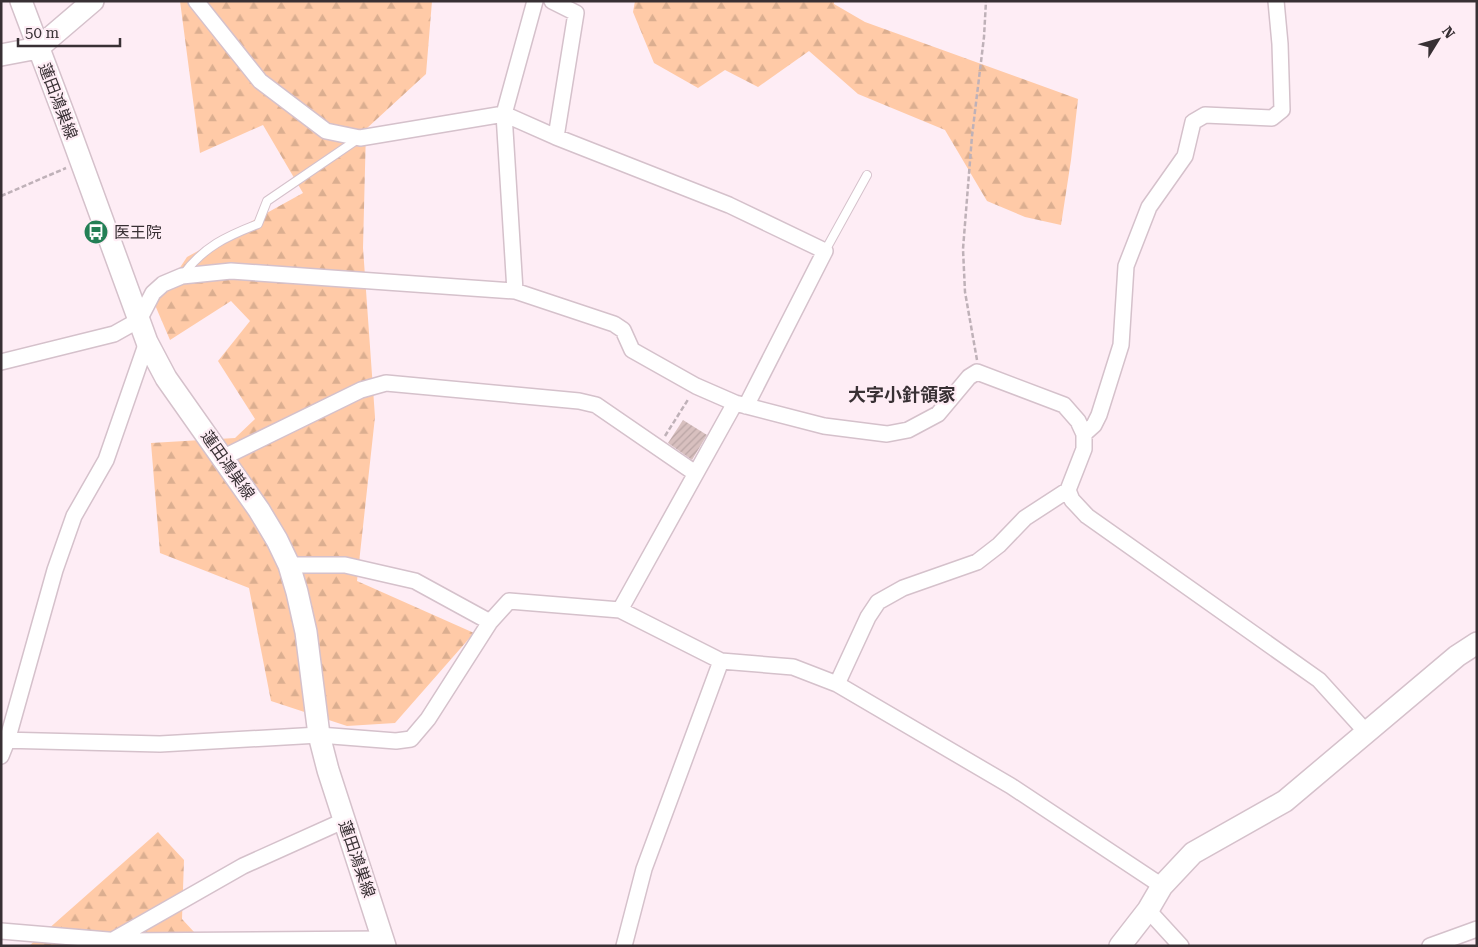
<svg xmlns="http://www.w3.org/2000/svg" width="1478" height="947" viewBox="0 0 1478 947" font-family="'Roboto Serif','Noto Sans JP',serif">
  <defs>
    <pattern id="forest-firs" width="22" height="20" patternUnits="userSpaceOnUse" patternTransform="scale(1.25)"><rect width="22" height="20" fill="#ffcaa7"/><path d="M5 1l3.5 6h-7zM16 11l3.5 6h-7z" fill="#dbae90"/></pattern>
    <pattern id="building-hatch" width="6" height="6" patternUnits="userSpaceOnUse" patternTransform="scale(1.25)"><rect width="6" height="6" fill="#d8c0bf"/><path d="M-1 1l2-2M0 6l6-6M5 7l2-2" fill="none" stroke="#baa5a5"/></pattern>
  </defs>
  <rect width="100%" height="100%" fill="#feedf5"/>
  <path fill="url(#forest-firs)" d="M180,1H432L426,74L366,129L363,248L375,417L357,581L474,633L395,723L347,726L271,701L249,588L160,553L151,443L235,438L255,419L218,361L250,321L231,301L170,340L155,305L187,257L303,193L263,125L200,153Z
    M635,1H834V4L865,22L1078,99L1071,160L1061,225L1025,217L987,201L945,130L858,94L809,51L758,87L725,70L698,88L654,63L633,12Z
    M158,832L184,860L182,919L207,946H29Z"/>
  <path fill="url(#building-hatch)" d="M683,420L707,435L692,460L668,443Z"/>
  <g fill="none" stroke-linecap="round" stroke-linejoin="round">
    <defs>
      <path id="lane" d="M825,251L867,175
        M183,275C203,247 227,236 258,224L267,201L358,139"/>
      <path id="street" d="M196,1L260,81L326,131L360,138L504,114L556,137
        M552,1L576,13L556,137L729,205L825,251L746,406
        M515,291L504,114L535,1
        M1,362L114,334L139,320L153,293L163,284L182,276L231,271L515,291L614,324L623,330L632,350L696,386L735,403L824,426L887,434L908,430L938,414L969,377L977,372L1064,405L1078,421L1084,434V449L1068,490L1025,518L999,545L977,562L903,588L878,602L868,617L837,684
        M1084,434L1094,425L1099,415L1121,345L1126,266L1149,207L1185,156L1193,122L1205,115L1272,118L1282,110L1280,44L1276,1
        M222,458L361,390L386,383L579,401L596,405L695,473
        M1068,490L1072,500L1087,516L1319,680L1367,733
        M620,610L735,403
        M490,622L509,601L620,610L721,661L793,667L837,684L1011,786L1162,886
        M1,740L160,744L319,735L396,741L411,739L428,719L490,622L415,581L345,565H289
        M1,756L7,741L55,570L74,516L106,460L147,342
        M1148,910L1181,946
        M1,931L120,941L383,939
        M113,940L243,866L343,821
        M624,946L644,869L721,661
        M1430,946L1477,929"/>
      <path id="secondary" d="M21,1L67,123L147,342L166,378L259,510L277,540L289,565L297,592L306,632L319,735L328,770L385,946
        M1,55L38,48L93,1
        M1120,946L1148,910L1162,886L1193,853L1285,801L1457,656L1477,643"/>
    </defs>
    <use href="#lane" stroke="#d5c1cb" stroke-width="10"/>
    <use href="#street" stroke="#d5c1cb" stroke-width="18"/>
    <use href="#secondary" stroke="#d5c1cb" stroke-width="24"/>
    <path stroke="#bfb1b8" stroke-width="2.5" stroke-dasharray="5 2.5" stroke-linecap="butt" d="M1,196L66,168
      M977,360L965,292L963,249L972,136L984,37L986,1
      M665,436L689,398"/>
    <use href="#lane" stroke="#fff" stroke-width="8"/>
    <use href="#street" stroke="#fff" stroke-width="15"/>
    <use href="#secondary" stroke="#fff" stroke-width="21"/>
  </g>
  <defs>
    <symbol id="bus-disc" viewBox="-11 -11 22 22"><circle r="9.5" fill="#237f55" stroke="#feedf5"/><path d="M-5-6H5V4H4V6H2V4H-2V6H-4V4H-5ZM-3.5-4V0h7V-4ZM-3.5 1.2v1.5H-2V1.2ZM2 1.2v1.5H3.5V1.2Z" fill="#fff"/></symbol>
  </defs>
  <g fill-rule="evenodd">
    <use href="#bus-disc" x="82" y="218" width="28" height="28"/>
  </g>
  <g text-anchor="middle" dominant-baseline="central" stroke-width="4.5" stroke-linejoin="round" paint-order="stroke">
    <g font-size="16" fill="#383034" stroke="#feedf5">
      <text transform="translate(58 101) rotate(69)">蓮田鴻巣線</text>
      <text transform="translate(228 465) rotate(55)">蓮田鴻巣線</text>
      <text transform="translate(357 859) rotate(71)">蓮田鴻巣線</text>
    </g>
    <g font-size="16" fill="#383034" stroke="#feedf5" text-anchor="start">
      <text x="114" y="232">医王院</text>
    </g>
    <g font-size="18" font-weight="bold" fill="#383034" stroke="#feedf5">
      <text x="902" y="394">大字小針領家</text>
    </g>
  </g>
  <rect width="1478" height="947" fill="none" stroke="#383034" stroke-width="5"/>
  <g transform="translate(1438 40) rotate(53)" stroke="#feedf5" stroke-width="4" paint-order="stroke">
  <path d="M0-4L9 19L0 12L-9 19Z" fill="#383034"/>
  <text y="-8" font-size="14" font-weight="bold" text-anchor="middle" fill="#383034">N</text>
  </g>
  <path d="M18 38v8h102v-8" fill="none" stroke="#383034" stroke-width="2.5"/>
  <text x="25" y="38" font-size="15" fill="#383034" stroke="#feedf5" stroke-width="4" paint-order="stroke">50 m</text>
</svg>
